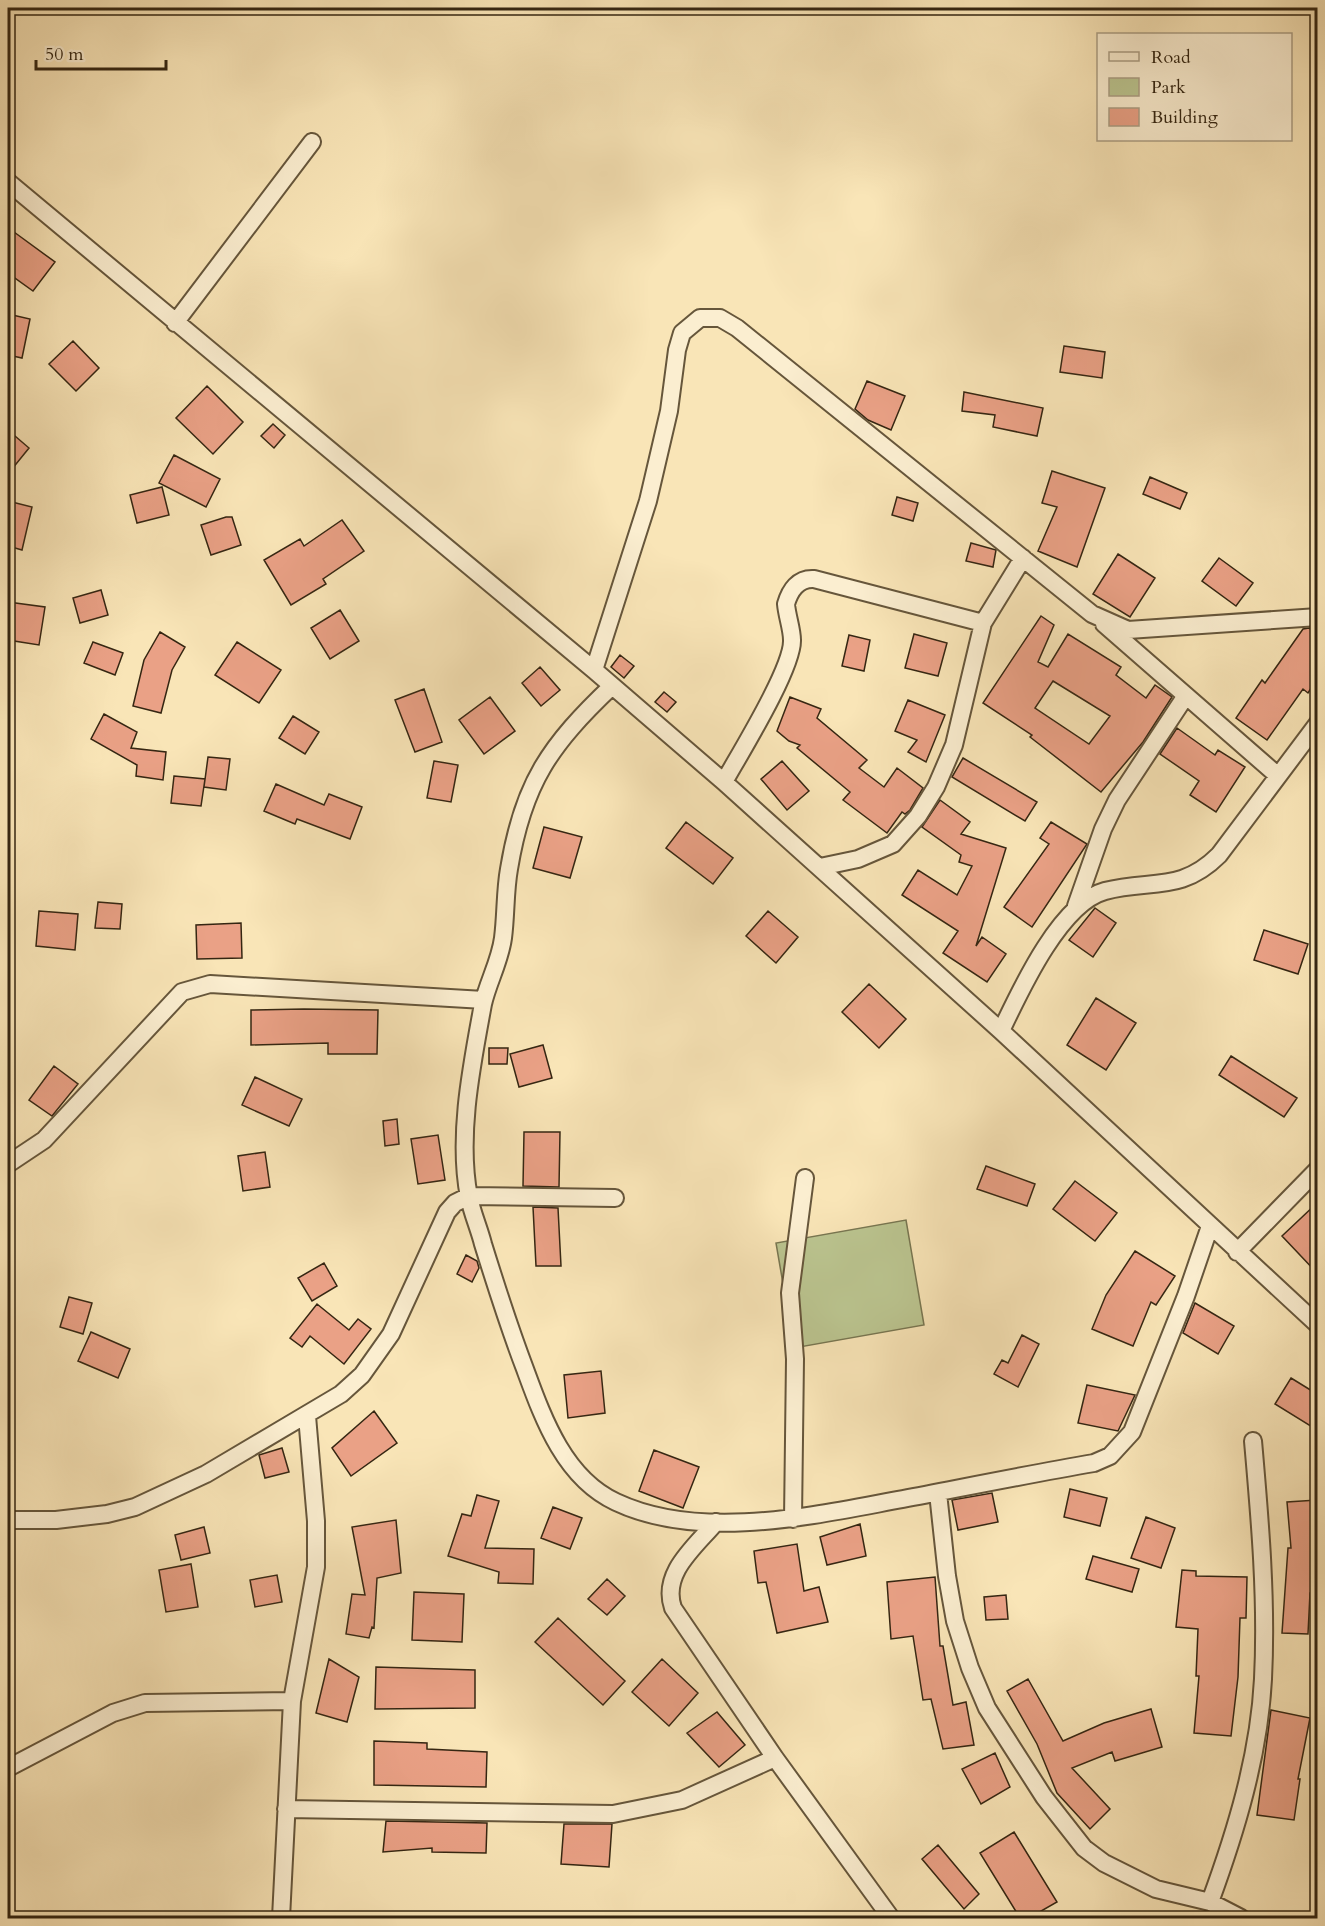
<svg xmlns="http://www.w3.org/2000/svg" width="1325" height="1926" viewBox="0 0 1325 1926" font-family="Cardo,serif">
  <rect width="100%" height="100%" fill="#f9e5b7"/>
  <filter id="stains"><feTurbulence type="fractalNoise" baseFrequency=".00333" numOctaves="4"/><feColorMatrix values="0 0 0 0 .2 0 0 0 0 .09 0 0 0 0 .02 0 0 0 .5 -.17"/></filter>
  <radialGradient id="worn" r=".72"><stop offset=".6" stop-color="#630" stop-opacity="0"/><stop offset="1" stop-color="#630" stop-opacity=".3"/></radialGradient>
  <path fill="#bbc590" stroke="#787651" stroke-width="1.5" d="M906,1220L924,1325L794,1348L776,1243Z"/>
  <path fill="#eaa186" stroke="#352612" stroke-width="1.5" fill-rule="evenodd" d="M14,232L55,262L33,291L8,273V241Z
    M8,314L30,319L22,358L8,355Z
    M73,341L99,368L76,391L49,364Z
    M1064,346L1105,352L1102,378L1060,372Z
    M867,381L905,396L891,430L868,420L855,409Z
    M207,386L243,422L213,454L176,418Z
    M964,392L1043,408L1037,436L993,427L995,415L962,411Z
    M273,424L285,435L274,448L261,436Z
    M8,430L29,448L8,474Z
    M174,455L220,479L206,507L159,483Z
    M1052,471L1105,488L1077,567L1038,551L1057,507L1042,503Z
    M1150,477L1187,493L1180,509L1143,494Z
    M162,487L169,515L137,523L130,495Z
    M897,497L918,503L913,521L892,515Z
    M8,501L32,507L22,550L8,546Z
    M226,517H232L241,545L211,555L201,525Z
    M342,520L364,551L323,579L326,584L291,605L264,560L300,539L304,546Z
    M971,543L996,550L993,567L966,561Z
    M1118,554L1155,578L1130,617L1093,594Z
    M1219,558L1253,583L1236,606L1202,581Z
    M101,590L108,615L80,623L73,598Z
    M8,602L45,607L39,645L8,640Z
    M340,610L359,641L330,659L311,628Z
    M1041,616L1054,625L1038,662L1048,667L1068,634L1121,667L1116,675L1146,698L1155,685L1172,697L1143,742L1101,792L1030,737L1032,735L983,703ZM1053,681L1110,716L1089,744L1035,708Z
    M1309,628L1317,634V679L1308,693L1303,689L1267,740L1236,718L1262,680L1265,683L1303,629Z
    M160,632L185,647L172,670L161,713L133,706L144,660Z
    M914,634L947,643L938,676L905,668Z
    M849,635L870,640L864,671L842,666Z
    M93,642L123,653L115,675L84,663Z
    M237,642L281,670L259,703L215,675Z
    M620,655L634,666L624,678L611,667Z
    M540,667L560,690L541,706L522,683Z
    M424,689L442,742L415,752L395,700Z
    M664,692L676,702L667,712L655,702Z
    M490,697L515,731L484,754L459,720Z
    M790,697L821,709L817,718L867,760L859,768L884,787L897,768L923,788L910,810L905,814L902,812L887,833L843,800L850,792L797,748L800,745L789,741L777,731Z
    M908,700L945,715L926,762L908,752L917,740L895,731Z
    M104,714L137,732L131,748L166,752L163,780L136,776L137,765L91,739Z
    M293,716L319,732L305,754L279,738Z
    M1177,728L1215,755L1218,750L1245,767L1216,812L1190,795L1199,781L1160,754Z
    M208,757L230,759L226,790L204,787Z
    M963,758L1037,802L1025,821L952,777Z
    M434,761L458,765L451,802L427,798Z
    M782,761L809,791L787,810L761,779Z
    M174,776L205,779L201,806L171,803Z
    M276,784L324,805L329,794L362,807L350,839L297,819L295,824L264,811Z
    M940,800L970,822L961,834L1006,848L976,946L982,937L1006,954L987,982L943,953L958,931L902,895L918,870L957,895L972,866L959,862L961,855L922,827Z
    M686,822L733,858L713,884L666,848Z
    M1051,822L1087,844L1032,927L1004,907L1049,844L1040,838Z
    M544,827L582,837L570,878L533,868Z
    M98,902L122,904L120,929L95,928Z
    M1095,908L1116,923L1093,957L1069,940Z
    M39,911L78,914L75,950L36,946Z
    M768,911L798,937L776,963L746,936Z
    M241,923L242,958L197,959L196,925Z
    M1264,930L1308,944L1298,974L1254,960Z
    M869,984L906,1019L879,1048L842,1012Z
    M1096,998L1136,1023L1106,1070L1067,1045Z
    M304,1009L378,1010L377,1054H328V1043L251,1045V1010Z
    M543,1045L552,1078L519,1087L510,1054Z
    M489,1048H508L507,1064H489Z
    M1231,1056L1297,1098L1284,1117L1219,1075Z
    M54,1066L78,1084L52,1116L29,1100Z
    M255,1077L302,1099L289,1126L242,1105Z
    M397,1119L399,1144L385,1146L383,1121Z
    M524,1132H560L559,1187L523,1186Z
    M438,1135L445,1180L418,1184L411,1139Z
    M265,1152L270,1187L243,1191L238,1156Z
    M986,1166L1035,1184L1027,1206L977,1189Z
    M1075,1181L1117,1213L1095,1241L1053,1209Z
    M1317,1203V1273L1282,1236Z
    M533,1207L558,1208L561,1266H536Z
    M1135,1251L1175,1276L1156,1305L1151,1302L1133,1346L1092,1329L1106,1295Z
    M466,1255L477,1261L479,1268L472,1282L457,1274Z
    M324,1263L337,1286L312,1301L298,1278Z
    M69,1297L92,1303L83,1334L60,1327Z
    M1195,1303L1234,1326L1218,1354L1183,1333Z
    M317,1304L349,1330L358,1319L371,1329L344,1364L310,1336L302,1347L290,1338Z
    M91,1332L130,1349L118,1378L78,1361Z
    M1022,1335L1039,1344L1018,1387L994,1374L1002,1360L1008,1363Z
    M601,1371L605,1413L568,1418L564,1375Z
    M1291,1378L1317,1394V1430L1275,1404Z
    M1087,1385L1135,1395L1118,1431L1078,1423Z
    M374,1411L397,1443L351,1476L332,1448Z
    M282,1448L289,1472L265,1478L259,1455Z
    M654,1450L699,1467L683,1508L639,1491Z
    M1070,1489L1107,1498L1100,1526L1064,1517Z
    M992,1493L998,1522L958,1530L952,1500Z
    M477,1495L499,1501L485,1548L534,1549L533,1584L498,1583L499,1572L448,1556L462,1514L471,1516Z
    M1317,1500L1314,1593H1310L1308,1634L1282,1633L1288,1548H1291L1287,1502Z
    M553,1507L582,1518L570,1549L541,1538Z
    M1146,1517L1175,1528L1161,1568L1131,1558Z
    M396,1520L401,1573L377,1578L374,1628L372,1627L369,1638L346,1634L352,1594L365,1595L352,1527Z
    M860,1524L866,1556L827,1565L820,1537Z
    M204,1527L210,1553L181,1560L175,1535Z
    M797,1544L804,1591L819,1587L828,1622L777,1633L766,1582L758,1583L754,1551Z
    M1093,1556L1139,1569L1132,1592L1086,1579Z
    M191,1564L198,1607L166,1612L159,1570Z
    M1182,1570L1196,1571V1576L1247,1577L1246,1618H1240L1238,1677L1231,1736L1194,1733L1199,1676H1196L1198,1629L1176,1627Z
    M277,1575L282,1602L255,1607L250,1580Z
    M935,1577L940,1646H943L953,1705L966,1702L974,1745L943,1749L931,1699L923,1700L913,1636L891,1639L887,1582Z
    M607,1579L625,1596L607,1615L588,1599Z
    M414,1592L464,1594L462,1642L412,1640Z
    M1006,1595L1008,1619L986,1620L984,1597Z
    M558,1618L625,1681L603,1705L535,1642Z
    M329,1659L359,1677L347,1722L316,1713Z
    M662,1659L698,1693L669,1726L632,1692Z
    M376,1667L475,1670V1708L375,1709Z
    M1028,1679L1063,1741L1104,1723L1151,1709L1162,1747L1115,1761L1112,1752L1072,1768L1110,1809L1090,1829L1057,1793L1037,1744L1007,1691Z
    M1271,1710L1310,1718L1298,1779H1300L1294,1820L1257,1815Z
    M717,1712L745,1745L719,1767L687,1733Z
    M374,1741L427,1743V1749L487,1752L486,1787L374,1785Z
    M995,1753L1010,1787L981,1804L962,1769Z
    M386,1821L487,1823L486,1853L432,1852V1848L383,1852Z
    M564,1824H612L609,1867L561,1864Z
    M1014,1832L1057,1902L1029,1918H1020L980,1853Z
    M938,1845L979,1894L964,1909L922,1859Z"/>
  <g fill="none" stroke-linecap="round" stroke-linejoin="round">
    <defs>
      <path id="minor" d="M8,182L594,670L724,782L1001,1031L1318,1325
        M175,323L312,142
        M1104,624L1277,775
        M594,670L648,501L669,411L677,350L682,333L700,318H720L737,328L1092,614L1128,630L1318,617
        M612,686C550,745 523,783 509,869C505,891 506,915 503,938C500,961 488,982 483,1004C472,1064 457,1136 469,1197C472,1213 479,1228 483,1244C496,1286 509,1327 525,1369C543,1418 564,1478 616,1502C701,1542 815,1515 903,1499C966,1487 1030,1474 1094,1463L1110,1456L1132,1432L1186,1296L1210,1226
        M724,782C739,755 793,668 792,640C792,629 787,616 786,604C790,590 798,578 814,579L983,623
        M820,867L858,859L893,844L918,816L936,787L954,745L983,623L1023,558
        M1076,906L1103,829L1117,800L1185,697
        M1001,1031C1020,991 1060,903 1105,891C1151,879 1181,893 1219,855L1318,723
        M8,1164L44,1140L182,992L210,984L484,1000
        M1237,1252L1318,1169
        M938,1493L947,1576L955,1621L970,1668L987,1708L1044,1797L1084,1848L1104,1863L1156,1889L1210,1902L1241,1918
        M793,1519L795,1359L790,1293L805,1178
        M8,1520H56L107,1514L135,1507L206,1474L341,1394L362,1375L391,1334L447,1212L455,1203L469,1196L615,1198
        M716,1522C695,1547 661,1573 673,1608L775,1758L891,1918
        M8,1768L113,1713L145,1703L292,1701
        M286,1809L613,1814L682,1800L775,1758
        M1210,1902C1236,1831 1259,1756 1263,1679C1267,1600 1260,1520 1253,1441
        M281,1918L292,1701L316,1567V1521L307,1416"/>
    </defs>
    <use href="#minor" stroke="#66563b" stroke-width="20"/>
    <use href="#minor" stroke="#fbeed0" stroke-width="16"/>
  </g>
  <rect width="1325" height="1926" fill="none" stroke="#f9e5b7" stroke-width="30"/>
  <rect x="9" y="9" width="1307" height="1908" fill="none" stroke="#352612" stroke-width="3"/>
  <rect x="15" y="15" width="1295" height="1896" fill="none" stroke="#352612" stroke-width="1.5"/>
  <rect x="1097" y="33" width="195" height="108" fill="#fbeed0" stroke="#ac9e84" stroke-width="1.5"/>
  <rect x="1109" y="52" width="30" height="9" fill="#fbeed0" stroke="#ac9e84" stroke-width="1.5"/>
  <text x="1151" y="63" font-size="18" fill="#352612">Road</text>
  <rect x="1109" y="78" width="30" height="18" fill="#bbc590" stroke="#ac9e84" stroke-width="1.5"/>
  <text x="1151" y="93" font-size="18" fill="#352612">Park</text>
  <rect x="1109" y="108" width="30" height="18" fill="#eaa186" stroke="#ac9e84" stroke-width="1.5"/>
  <text x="1151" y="123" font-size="18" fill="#352612">Building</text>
  <path d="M36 60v9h130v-9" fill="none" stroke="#352612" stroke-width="3"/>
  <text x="45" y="60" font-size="18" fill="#352612" stroke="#fbeed0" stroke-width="4.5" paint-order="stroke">50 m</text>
  <rect width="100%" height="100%" filter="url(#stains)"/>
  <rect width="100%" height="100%" fill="url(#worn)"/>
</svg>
